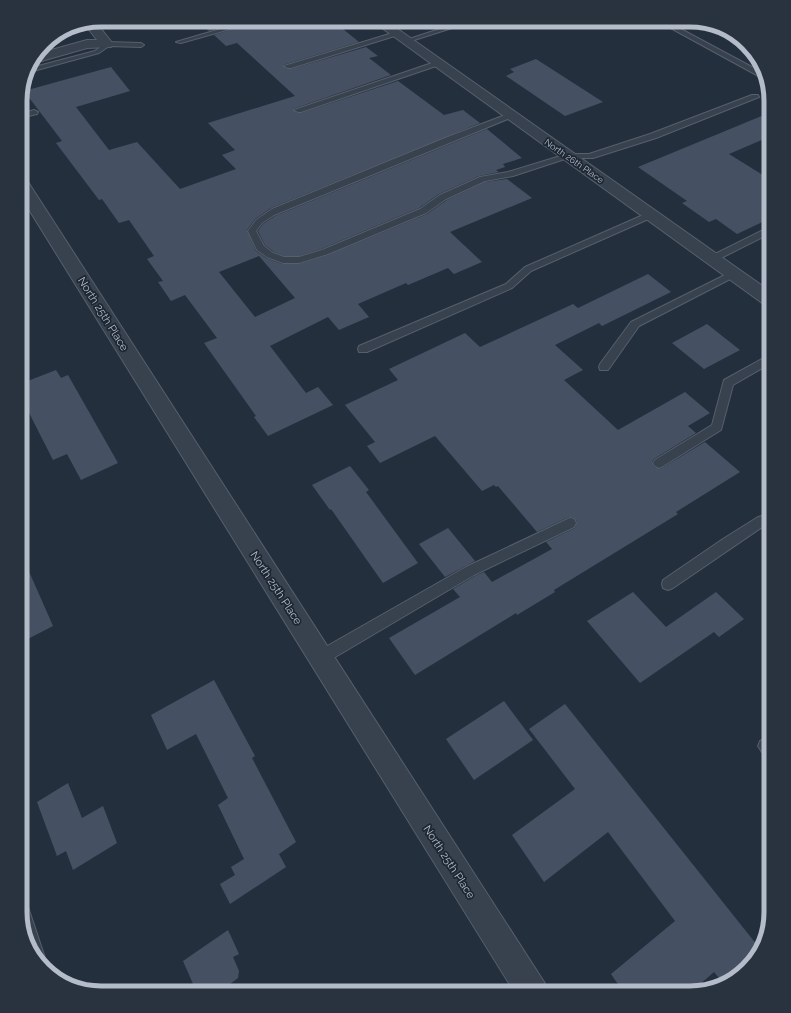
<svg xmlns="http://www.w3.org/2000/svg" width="791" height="1013" viewBox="0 0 791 1013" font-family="Raleway,sans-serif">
  <rect width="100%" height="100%" fill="#242f3e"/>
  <path fill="#455162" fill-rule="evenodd" d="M197,20H246L209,31Z
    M263,20H332L359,42L283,65L287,69H291L366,47L378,56L369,58L391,75L293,109L297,113H301L398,81L444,115L463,110L480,123L271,208L255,219L247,230L256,251L266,258L282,264H299L328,255L427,214L447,200L485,182L507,179L532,198L450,232L482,262L454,274L448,268L408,285L406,283L358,304L369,317L339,330L328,317L270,346L306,393L318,387L333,405L268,436L254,417L256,416L204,343L217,338L185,295L171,301L158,282L163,281L147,259L154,256L129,220L119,223L102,199L99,200L56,143L62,141L24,91L111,67L130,91L76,107L109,150L137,142L180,189L236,169L222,155L235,150L208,123L295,96L237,43L226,46L214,35ZM259,256L295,298L255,317L219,272Z
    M536,59L603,102L565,116L506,76L514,72L510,69Z
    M771,112V136L729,154L771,180V218L737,234L716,219L709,222L682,203L687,201L638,167Z
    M487,129L522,158L503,164L505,167L496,170L499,172L479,176L439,194L419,208L321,249L299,256H284L274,252L265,245L258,231L263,224L275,216Z
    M648,274L671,292L602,326L599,323L555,345L583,370L564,380L618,430L685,392L710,413L688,426L696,433L654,459L652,462L654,467L660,469L705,442L740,472L676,512L678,514L554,590L555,592L517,615L516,613L415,675L389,638L460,597L453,589L475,576L484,572L492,582L552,549L546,542L575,528L577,522L574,518L569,517L537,532L498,486L496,487L494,485L482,491L435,436L380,463L367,446L375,442L345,405L398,380L389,369L465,333L480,347L573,304L578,308Z
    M707,324L740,350L704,369L672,343Z
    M56,370L61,378L68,375L118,463L81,480L67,454L53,460L20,395V384Z
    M350,466L369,490L366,492L418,563L383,583L331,509L330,510L312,485Z
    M448,528L475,561L445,577L419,544Z
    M20,551L53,626L20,643Z
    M633,592L666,627L716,592L744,619L719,637L714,632L640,683L587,621Z
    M214,680L255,756L252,758L296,842L279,854L286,867L230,904L220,884L235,875L231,867L244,859L218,805L228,798L196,734L167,750L151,715Z
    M504,701L533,740L474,780L446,739Z
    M565,704L761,950L760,952L735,980L723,983L714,972L690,993H624L611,974L675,921L608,832L544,882L512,835L575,789L529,729Z
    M68,783L82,818L103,806L117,843L73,870L66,851L57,856L37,802Z
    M228,930L239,954L233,957L239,971L238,978L218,993H197L183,961Z"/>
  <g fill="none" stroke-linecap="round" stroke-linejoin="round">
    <defs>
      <path id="service" d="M251,20H262L181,43L176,42Z
        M344,20H354L341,25L338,23Z
        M467,20H477L408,42L403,41Z
        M656,20H664L763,73L764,79Z
        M396,32L399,34L398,35L291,68H288L284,66Z
        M107,42L141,43L144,45L141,47L109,46L99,53L26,73L27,69L95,51Z
        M435,62H438L442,64L301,112H298L294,110Z
        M752,95H758L759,97L656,138L593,158H568L513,176L485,181L446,199L426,213L328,254L299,263H283L267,257L257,250L248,231L256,220L272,209L445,138L508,114H511L515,116L274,215L262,223L256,231L264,246L273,253L284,257H299L322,250L420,209L440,195L480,177L508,172L567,154H589L650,134Z
        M34,110L38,112L37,114L20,118V114Z
        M650,212L654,215L653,217L531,271L512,288L367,352H359L358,349L359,346L506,284L525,267Z
        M771,226V233L715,261L712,262L707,259L709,257Z
        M733,271L736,272L738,274L736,276L639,326L608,370H600L599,367L600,364L631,322Z
        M771,354V363L733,385L721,430L663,466L659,468L655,466L653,463L655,460L712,425L724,380Z
        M771,514V524L765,525L673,588L668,590L663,588L662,584L663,580L723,539L758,517Z
        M570,518L574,519L576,523L574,527L474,575L325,663L320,664L315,663L313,658L315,653L466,567Z
        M765,739L771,742V760L766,758L758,746L760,741Z
        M20,899L26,901L46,961L44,967L33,957L20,912Z"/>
      <path id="minor" d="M371,20H385L771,292V307L765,305Z
        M95,21L113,44L111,47L87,48L38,62H30L37,54L87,40H97L84,23Z
        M20,177L25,179L28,182L544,982L549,993H515L20,195Z"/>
    </defs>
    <use href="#service" stroke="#565f6c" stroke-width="2"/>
    <use href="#minor" stroke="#565f6c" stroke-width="2"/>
    <use href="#service" fill="#38414e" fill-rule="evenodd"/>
    <use href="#minor" fill="#38414e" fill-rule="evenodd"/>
  </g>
  <g text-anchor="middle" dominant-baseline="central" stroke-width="3.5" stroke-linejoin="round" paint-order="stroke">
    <g font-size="9" fill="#b4bcc9" stroke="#1d2633">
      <text transform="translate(574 161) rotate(35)">North 26th Place</text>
    </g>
    <g font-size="11" fill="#b4bcc9" stroke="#1d2633">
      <text transform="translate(103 314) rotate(58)">North 25th Place</text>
      <text transform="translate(276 588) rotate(57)">North 25th Place</text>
      <text transform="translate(449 862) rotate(57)">North 25th Place</text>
    </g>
  </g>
  <path d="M0 0H791V1013H0ZM101 27H690A74 74 0 0 1 764 101V912A74 74 0 0 1 690 986H101A74 74 0 0 1 27 912V101A74 74 0 0 1 101 27Z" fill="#29323f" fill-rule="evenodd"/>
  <path fill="none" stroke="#b4bcc9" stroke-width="5" d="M101 27H690A74 74 0 0 1 764 101V912A74 74 0 0 1 690 986H101A74 74 0 0 1 27 912V101A74 74 0 0 1 101 27Z"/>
</svg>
